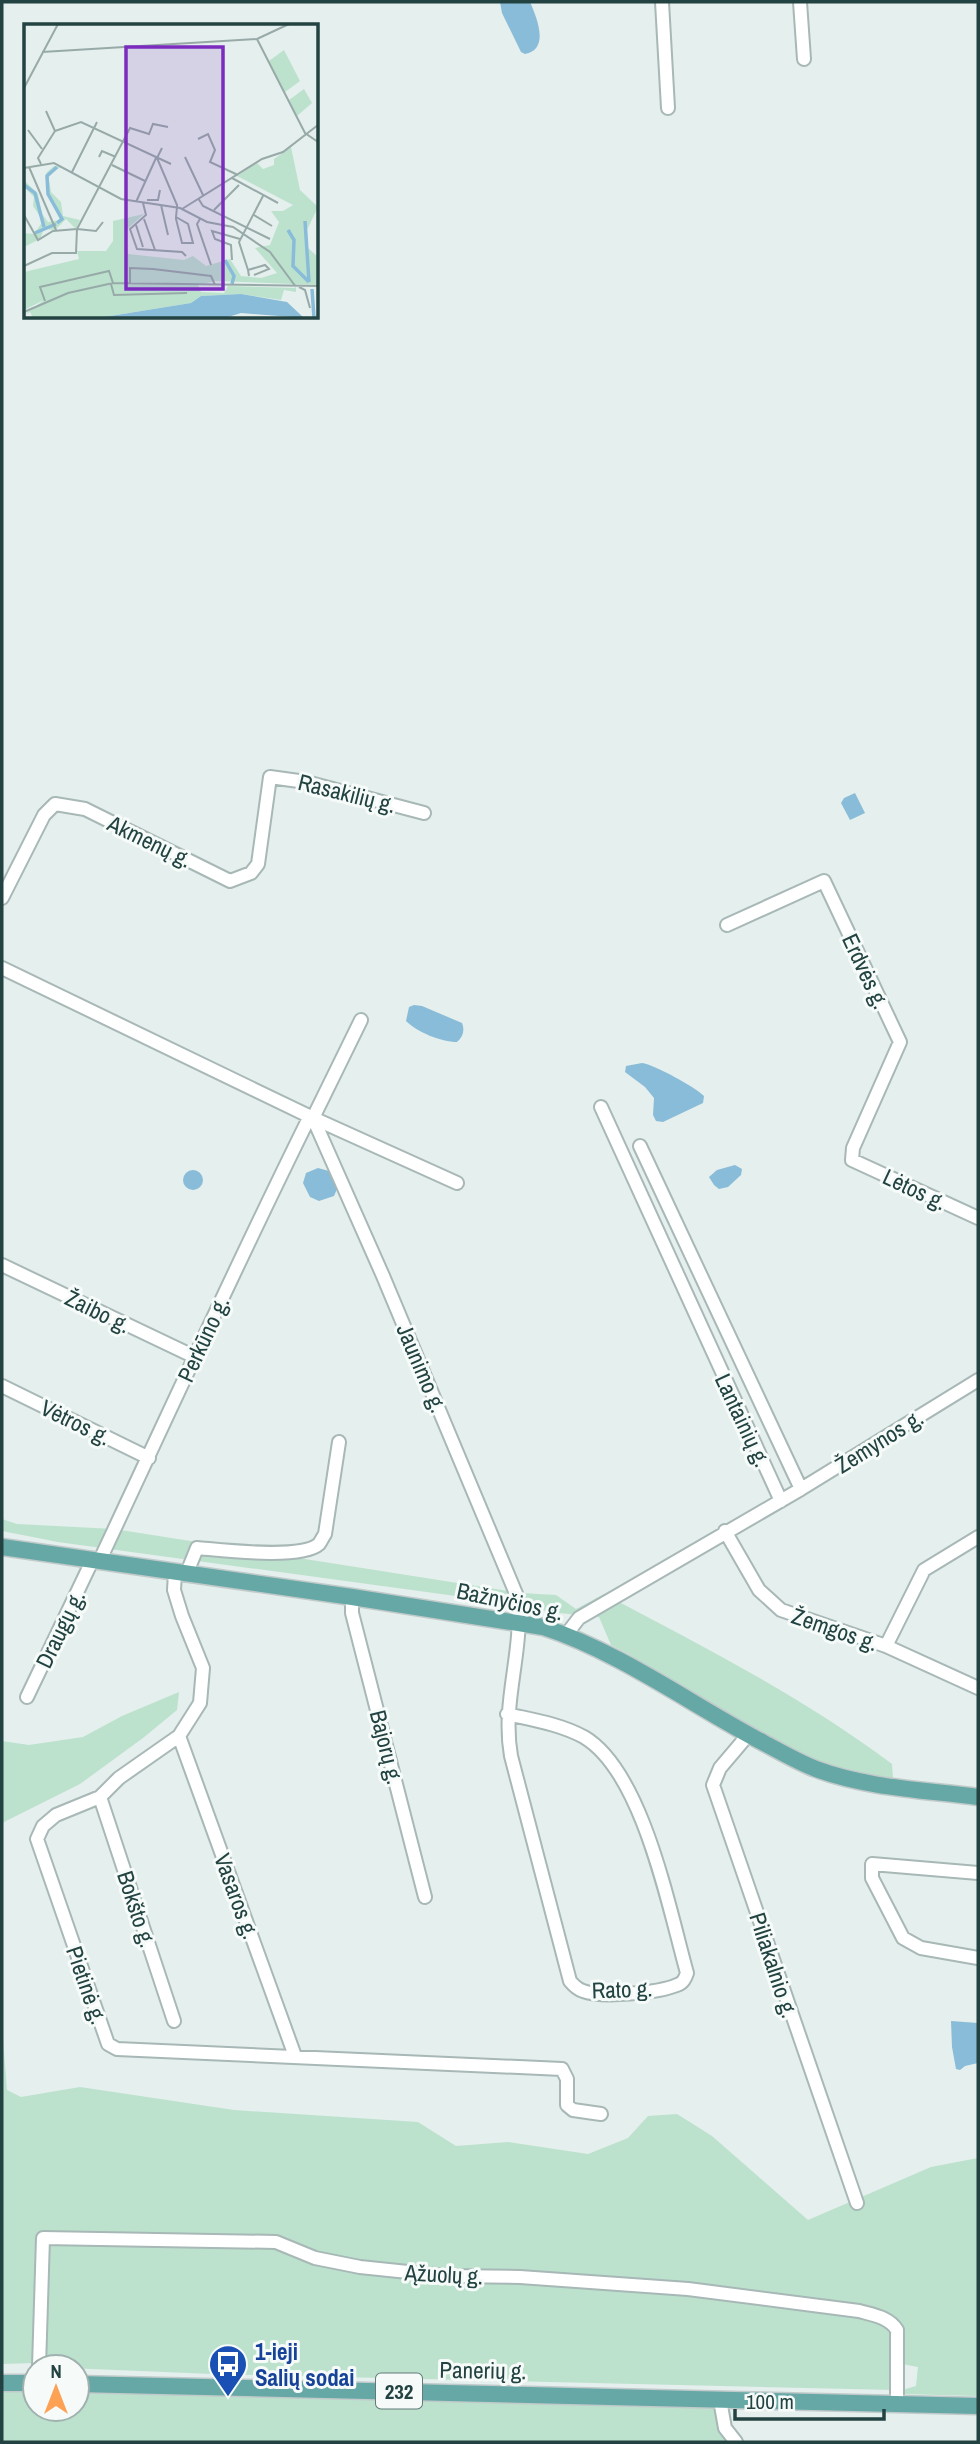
<svg xmlns="http://www.w3.org/2000/svg" width="980" height="2444" viewBox="0 0 980 2444" font-family="'Archivo Narrow',sans-serif">
  <rect width="100%" height="100%" fill="#e5efed"/>
  <path fill="#bce2ce" d="M2,1519L17,1524L114,1529L521,1593L556,1595L576,1609L604,1594C702,1646 803,1697 892,1764L893,1778L853,1773L799,1754L674,1685L630,1655L611,1645L599,1617L559,1613L485,1600L58,1542L2,1531Z
    M179,1692L177,1710L143,1738L80,1784L4,1822L2,1826V1741L29,1745L83,1737L122,1716Z
    M2,2027L7,2090L21,2097L80,2087L234,2110L418,2122L456,2146L508,2142L588,2154L628,2138L648,2116L677,2114L712,2136L808,2220L931,2167L978,2158V2396L902,2394V2390L916,2386L918,2367L902,2364L903,2325L885,2316L863,2310L435,2272L317,2255L277,2239L40,2233L35,2363L2,2364Z
    M48,2243L274,2244L316,2261L607,2287L853,2313L884,2322L891,2330L894,2390L212,2374L43,2367Z
    M2,2391L35,2392V2409H77V2392H269L726,2409L729,2428L742,2442H2Z"/>
  <path fill="#89bcd8" d="M500,2H530C537,18 550,49 525,54L521,52L502,13Z
    M855,793L865,813L850,820L841,803L844,798Z
    M414,1005L422,1006L462,1023C465,1030 463,1037 457,1042C441,1042 417,1032 406,1021L409,1007Z
    M642,1063C655,1065 695,1087 704,1096L703,1103L663,1122L656,1121L653,1115L654,1098L645,1087L625,1072L626,1066Z
    M735,1165L742,1169L741,1175L728,1187L719,1189L714,1185L709,1177L717,1170Z
    M318,1168L329,1171L337,1189L334,1196L319,1201L310,1197L303,1183L306,1173Z
    M183 1180a10 10 0 1 1 20 0a10 10 0 1 1-20 0Z
    M951,2021L978,2023V2063L965,2066L960,2070L956,2069L952,2047Z"/>
  <g fill="none" stroke-linecap="round" stroke-linejoin="round">
    <defs>
      <path id="minor" d="M662,2L668,108
        M800,2L804,59
        M2,898L44,815L55,804L85,809L230,881L251,873L258,864L270,777L306,782L424,813
        M727,925L824,881L900,1042L853,1148L852,1160L978,1218
        M2,968L313,1118L457,1183
        M361,1020L313,1118L383,1276L517,1596C525,1649 501,1700 511,1756L570,1981C574,1986 577,1989 583,1991C601,1998 658,1993 677,1985C683,1983 685,1979 687,1973C669,1909 643,1772 584,1737C560,1724 533,1720 507,1714
        M601,1107L781,1501
        M640,1146L801,1489
        M2,1265L195,1357
        M2,1386L149,1458
        M725,1531L759,1590L781,1610L886,1646L978,1688
        M99,1562C169,1413 237,1263 310,1116
        M175,1573L174,1590L182,1616L203,1668L200,1703L179,1736L119,1778L100,1797L56,1815L43,1826L37,1839L108,2044L117,2049L562,2069L567,2079V2105L573,2110L601,2114
        M186,1575L197,1548C222,1550 301,1560 319,1544C321,1541 323,1537 325,1534L339,1442
        M352,1597V1613L425,1897
        M566,1635L579,1618L801,1489L978,1380
        M886,1646L924,1570L978,1537
        M27,1697L92,1561
        M748,1735L720,1768L713,1785L857,2203
        M179,1736L295,2056
        M100,1797L174,2021
        M978,1873L872,1864V1878L903,1938L921,1948L978,1958
        M39,2367L43,2238L276,2242L315,2258L360,2267L446,2276L520,2277L688,2289L859,2311C873,2315 889,2317 897,2330V2404
        M720,2400L725,2428L736,2442"/>
      <path id="major" d="M2,1547L352,1597L543,1627C620,1652 692,1705 764,1743C781,1752 798,1762 816,1769C867,1788 925,1790 978,1797
        M2,2383H35
        M77,2384L978,2406"/>
    </defs>
    <use href="#minor" stroke="#a7b8b6" stroke-width="16"/>
    <use href="#major" stroke="#c1caca" stroke-width="19"/>
    <use href="#minor" stroke="#fff" stroke-width="12"/>
    <use href="#major" stroke="#66a8a5" stroke-width="16"/>
  </g>
  <defs>
    <symbol id="bus-pin" viewBox="-11 -11 22 30"><path d="M0 17L-7.5 6A9.5 9.5 0 1 1 7.5 6Z" fill="#1a4fb4" stroke="#f6fbf9"/><path d="M-5-6H5V4H4V6H2V4H-2V6H-4V4H-5ZM-3.5-4V0h7V-4ZM-3.5 1.2v1.5H-2V1.2ZM2 1.2v1.5H3.5V1.2Z" fill="#fff"/></symbol>
  </defs>
  <g fill-rule="evenodd">
    <use href="#bus-pin" x="206" y="2342" width="44" height="60"/>
  </g>
  <g text-anchor="middle" dominant-baseline="central" stroke-width="6" stroke-linejoin="round" paint-order="stroke">
    <rect fill="#f6fbf9" stroke="#627a78" stroke-width="2" x="376" y="2373.5" width="46" height="35" rx="5"/>
    <g font-size="21" font-weight="bold" fill="#224341">
      <text x="399" y="2391">232</text>
    </g>
    <g font-size="23" fill="#224341" stroke="#f6fbf9">
      <text transform="translate(347 793) rotate(14)">Rasakilių g.</text>
      <text transform="translate(150 841) rotate(26)">Akmenų g.</text>
      <text transform="translate(866 971) rotate(65)">Erdvės g.</text>
      <text transform="translate(915 1189) rotate(25)">Lėtos g.</text>
      <text transform="translate(98 1311) rotate(26)">Žaibo g.</text>
      <text transform="translate(203 1339) rotate(-65)">Perkūno g.</text>
      <text transform="translate(422 1368) rotate(67)">Jaunimo g.</text>
      <text transform="translate(743 1420) rotate(65)">Lantainių g.</text>
      <text transform="translate(76 1422) rotate(26)">Vėtros g.</text>
      <text transform="translate(879 1441) rotate(-32)">Žemynos g.</text>
      <text transform="translate(510 1601) rotate(12)">Bažnyčios g.</text>
      <text transform="translate(60 1629) rotate(-64)">Draugų g.</text>
      <text transform="translate(835 1629) rotate(19)">Žemgos g.</text>
      <text transform="translate(387 1747) rotate(76)">Bajorų g.</text>
      <text transform="translate(237 1896) rotate(70)">Vasaros g.</text>
      <text transform="translate(137 1909) rotate(72)">Bokšto g.</text>
      <text transform="translate(774 1965) rotate(72)">Piliakalnio g.</text>
      <text transform="translate(87 1985) rotate(71)">Pietinė g.</text>
      <text transform="translate(622 1989) rotate(-2)">Rato g.</text>
      <text transform="translate(444 2274) rotate(3)">Ąžuolų g.</text>
      <text transform="translate(483 2370) rotate(1)">Panerių g.</text>
    </g>
    <g font-size="23" font-weight="bold" fill="#164399" stroke="#f6fbf9" text-anchor="start">
      <text x="255" y="2351">1-ieji<tspan x="255" dy="26">Salių sodai</tspan></text>
    </g>
  </g>
  <g transform="translate(24 24)">
    <rect width="294" height="294" fill="#e5efed"/>
    <path d="M260,26L276,57L261,68L245,37ZM280,65L288,79L273,92L265,76ZM267,123L276,166L294,183L283,206L284,224L294,233V261L191,257L174,261L177,268L200,269L204,262L272,264V268L260,266L257,276L217,270L177,272L167,279L74,294H9L6,288L0,291L20,276L0,286V248L55,235L53,227H82L89,217V197L120,190L101,207L104,230L160,236L169,232L182,242L206,235L217,252L237,254L253,249L231,224L246,221L255,198L247,187H259L269,181L213,152L233,139L239,145L250,141V135ZM30,142L37,143L24,150L27,168L37,178L39,192L56,196L52,205L42,195L31,206L20,205L16,215L0,223V209L10,210L19,197L9,182L10,173L0,163V156L14,170L18,190L24,198L36,196L24,171L22,149Z" fill="#bce2ce"/>
    <path d="M217,270L263,278L280,294L217,289L201,294H74L167,279L177,272Z" fill="#89bcd8"/>
    <path fill="none" stroke="#89bcd8" stroke-width="3.5" d="M0,161L11,169L20,203M281,197L285,258M33,199L38,195L24,170L23,152L33,143M264,206L270,216L269,242L285,258M11,209L32,200M201,236L210,252L208,260M288,265L290,294"/>
    <path fill="none" stroke="#97aaa8" stroke-width="2" d="M233,15L281,109L294,118M18,28L233,15L265,0M0,64L34,0M4,106L18,125M31,107L57,98L147,140M174,115L184,110L191,126L186,138L214,151M138,124L133,134L153,181V183L152,193V195L158,219H169L164,200L152,193M75,133L78,127L92,133M161,133L179,171M17,140L14,134L31,107L22,87M88,141L121,157M5,143L32,206M0,144L30,139L97,175L156,184L183,198L209,203L246,228L272,263M48,148L73,98M208,154L254,179M174,174L179,182L246,215M123,176H134L136,166M112,178L132,134M119,179L122,191L106,205L113,225L158,228L162,232M137,181L144,211M158,185L238,135L259,128L294,101M190,186L215,161M0,191L14,216L29,207L53,205M230,191L248,202M120,195L131,226M176,195L173,200L187,241M112,201L119,223M53,205L72,207L79,198M208,236L207,221L191,215L188,207L216,215M0,242L28,229H52L53,205L106,104L125,110L129,100L144,103M224,246L215,218L239,172M225,252L224,246L241,241L245,245L230,251M106,259V244L129,245L187,252L191,261M87,260L90,271L163,269M275,263L281,266L286,284M21,277L16,263L85,247L89,259M0,288L44,269L89,259L294,262"/>
    <path fill="#7b2cbf" fill-opacity="0.15" stroke="#7b2cbf" stroke-width="3.5" d="M102,23H199V265H102Z"/>
    <rect width="294" height="294" fill="none" stroke="#224341" stroke-width="3.5"/>
  </g>
  <rect width="980" height="2444" fill="none" stroke="#224341" stroke-width="7"/>
  <g transform="translate(56 2388)"><circle r="33" fill="#f6fbf9" stroke="#a1b1af" stroke-width="2"/>
  <path d="M0-5L12 26L0 18L-12 26Z" fill="#fda155"/>
  <text y="-10" font-size="19" font-weight="bold" text-anchor="middle" fill="#224341">N</text>
  </g>
  <path d="M735 2409v10h149v-10" fill="none" stroke="#224341" stroke-width="3.5"/>
  <text x="746" y="2409" font-size="21" fill="#224341" stroke="#f6fbf9" stroke-width="5" paint-order="stroke">100 m</text>
</svg>
